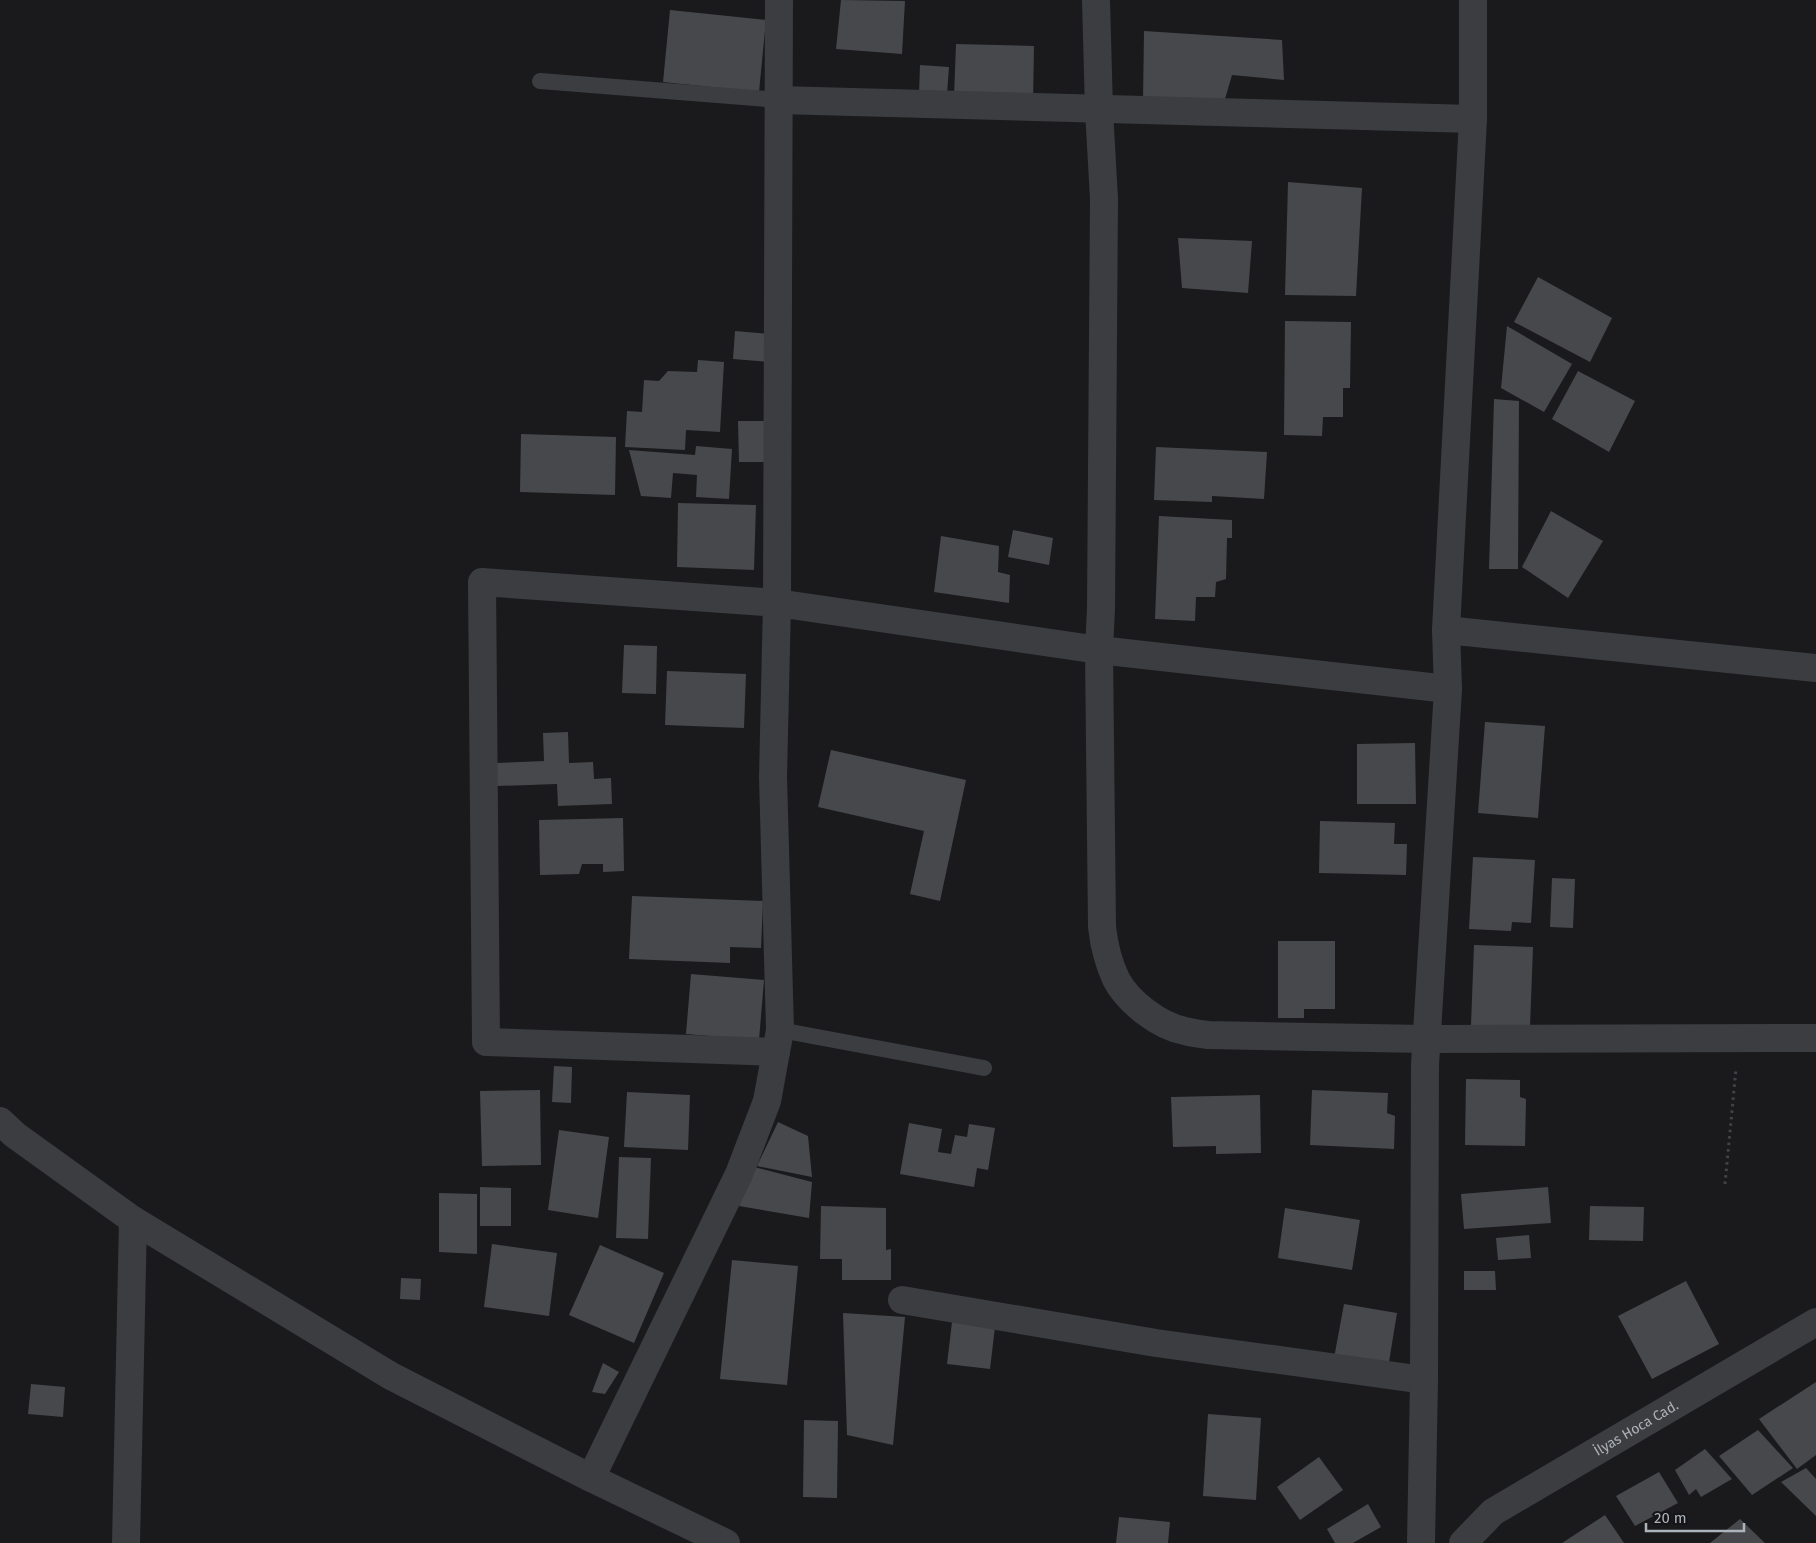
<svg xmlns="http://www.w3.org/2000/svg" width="1816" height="1543" viewBox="0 0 1816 1543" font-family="'Fira Sans',sans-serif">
  <rect width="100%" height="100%" fill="#1a1a1c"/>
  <path fill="#47484c" d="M841,0L905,1L902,54L836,49Z
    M670,10L766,20L759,92L663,82Z
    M1144,31L1282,40L1284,80L1232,75L1225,99L1143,100Z
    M956,44L1034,46L1033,104L954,96Z
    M920,65L949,67L947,94H919Z
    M1288,182L1362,188L1356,296L1285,295Z
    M1178,238L1252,241L1248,293L1182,288Z
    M1538,277L1612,318L1590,362L1514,322Z
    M1285,321L1351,322L1350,388H1343V417H1323L1322,436L1284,435Z
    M1507,326L1572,364L1544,412L1501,388Z
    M735,331L771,334L769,362L733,359Z
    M698,360L724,362L720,432L686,430L685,450L625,447L627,411L642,412L644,380L659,381L668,371L697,372Z
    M1578,371L1635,401L1609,452L1552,419Z
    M1494,399L1519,401L1518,569H1489Z
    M738,421H769V462H739Z
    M521,434L616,437L615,495L520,492Z
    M696,446L732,449L729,499L696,497L697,475L673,473L671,498L641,496L629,450L695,455Z
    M1156,447L1267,452L1264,499L1212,496V502L1154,500Z
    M678,503L756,505L754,570L677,567Z
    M1551,511L1603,541L1568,598L1522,567Z
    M1159,516L1232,520V538H1227L1226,579L1216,582L1215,597H1196L1195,621L1155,619Z
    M1013,530L1053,538L1049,565L1008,557Z
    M941,536L999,546L998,572L1010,575L1009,603L934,592Z
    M624,645L657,646L656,694L622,693Z
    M667,671L746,674L744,728L665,725Z
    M1485,722L1545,726L1538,818L1478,813Z
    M568,732L569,763L593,762L594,779L611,778L612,804L558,806L557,784L497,786L496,763L544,761L543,733Z
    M1415,743L1416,804H1357V744Z
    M831,750L966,780L940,901L910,894L924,831L818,807Z
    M623,818L624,871L603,872V864H582L579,874L540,875L539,820Z
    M1320,821L1395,823L1394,844H1407L1406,875L1319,873Z
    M1473,857L1535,860L1531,923L1512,922L1511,931L1469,929Z
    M1552,878L1575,879L1573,928L1550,927Z
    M632,896L763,901L761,948L730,947V963L629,959Z
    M1278,941H1335V1009H1304V1018H1278Z
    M1474,945L1533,947L1530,1027L1471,1025Z
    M691,974L764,980L759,1040L686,1034Z
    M554,1066L572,1067L571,1103L552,1102Z
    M1466,1079L1520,1080V1097L1526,1099L1525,1146L1465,1145Z
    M540,1090L541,1165L482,1166L480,1091Z
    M1312,1090L1388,1093L1387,1113L1395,1116L1394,1149L1310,1145Z
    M627,1092L690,1095L688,1150L624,1147Z
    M1260,1095L1261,1153L1216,1154V1146L1173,1147L1171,1097Z
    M778,1122L808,1136L812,1177L757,1166Z
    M909,1123L942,1129L938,1152L951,1154L955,1135L967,1137L969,1124L995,1128L988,1170L977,1168L974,1187L900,1174Z
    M559,1130L609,1137L598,1218L548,1210Z
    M619,1157L651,1158L648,1239L616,1238Z
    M754,1167L812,1182L809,1218L739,1206Z
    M480,1187L511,1188V1226H480Z
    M1548,1187L1551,1223L1464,1229L1461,1194Z
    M439,1193L477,1194V1254L439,1252Z
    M821,1206L886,1208V1250L891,1249V1280H842V1259H820Z
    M1590,1206L1644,1207L1643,1241L1589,1240Z
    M1285,1208L1360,1220L1352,1270L1278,1258Z
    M1529,1235L1531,1258L1498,1260L1496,1238Z
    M492,1244L557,1253L549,1316L484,1307Z
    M600,1245L664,1273L634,1343L569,1315Z
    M732,1260L798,1266L787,1385L720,1379Z
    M1464,1271H1495L1496,1290H1464Z
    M401,1278L421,1279L420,1300L400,1299Z
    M1686,1281L1719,1344L1652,1379L1618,1316Z
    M1344,1304L1397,1313L1388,1368L1334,1358Z
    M843,1313L905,1317L893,1445L847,1435Z
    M952,1322L995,1327L990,1369L947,1364Z
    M603,1363L619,1372L605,1394L592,1392Z
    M1816,1382V1455L1797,1469L1759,1419Z
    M31,1384L65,1387L63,1417L28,1414Z
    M1208,1414L1261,1418L1256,1500L1203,1496Z
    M804,1420L838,1421L837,1498L803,1497Z
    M1758,1430L1793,1468L1752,1495L1719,1456Z
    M1705,1449L1732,1479L1701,1497L1696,1489L1689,1495L1675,1470Z
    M1319,1457L1343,1490L1300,1520L1277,1487Z
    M1806,1468L1816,1479V1516L1781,1482Z
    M1659,1472L1678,1503L1635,1526L1616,1496Z
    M1368,1504L1381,1527L1353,1543H1335L1327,1529Z
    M1605,1515L1624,1543H1562Z
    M1119,1517L1170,1522L1168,1543H1116Z
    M1740,1519L1765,1543H1710Z"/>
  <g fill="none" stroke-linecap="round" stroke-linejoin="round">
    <path stroke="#414447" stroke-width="3" stroke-dasharray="2.5 4" stroke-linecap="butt" d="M1725,1184L1736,1069"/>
    <path stroke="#3b3d40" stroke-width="16" d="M540,81L779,100
      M780,1030L984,1068"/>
    <g stroke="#3b3d40" stroke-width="28">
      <path d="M1096,0L1099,110L1104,199L1101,608L1099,650L1448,689"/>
      <path d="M779,100L1473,119"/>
      <path d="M1446,630L1816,668"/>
      <path d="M776,1052L486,1042L482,582L777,603L1099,650L1102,927C1104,945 1108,962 1116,979C1128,1002 1159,1026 1185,1031C1192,1033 1200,1034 1208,1035L1426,1039L1816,1038"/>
      <path d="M0,1121L15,1135L133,1220L391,1376L591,1478L726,1543"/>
      <path d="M902,1300L1156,1343L1424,1380"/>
      <path d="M591,1478L739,1174L767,1101L780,1030L773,777L777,603L779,0"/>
      <path d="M126,1543L133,1220"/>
      <path d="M1421,1543L1424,1380L1425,1065L1448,689L1446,630L1473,119V0"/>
      <path id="s1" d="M1463,1543L1493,1512L1816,1322"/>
    </g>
  </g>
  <g text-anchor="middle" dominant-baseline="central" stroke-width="4" stroke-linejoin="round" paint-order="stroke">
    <g font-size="14" fill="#adb3ba" stroke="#151517">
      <text stroke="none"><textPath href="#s1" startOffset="209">İlyas Hoca Cad.</textPath></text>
    </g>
  </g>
  <path d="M1646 1523v8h98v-8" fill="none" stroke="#adb3ba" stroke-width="2.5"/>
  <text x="1654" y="1523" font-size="15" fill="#adb3ba" stroke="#151517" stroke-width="4" paint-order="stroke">20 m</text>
</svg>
